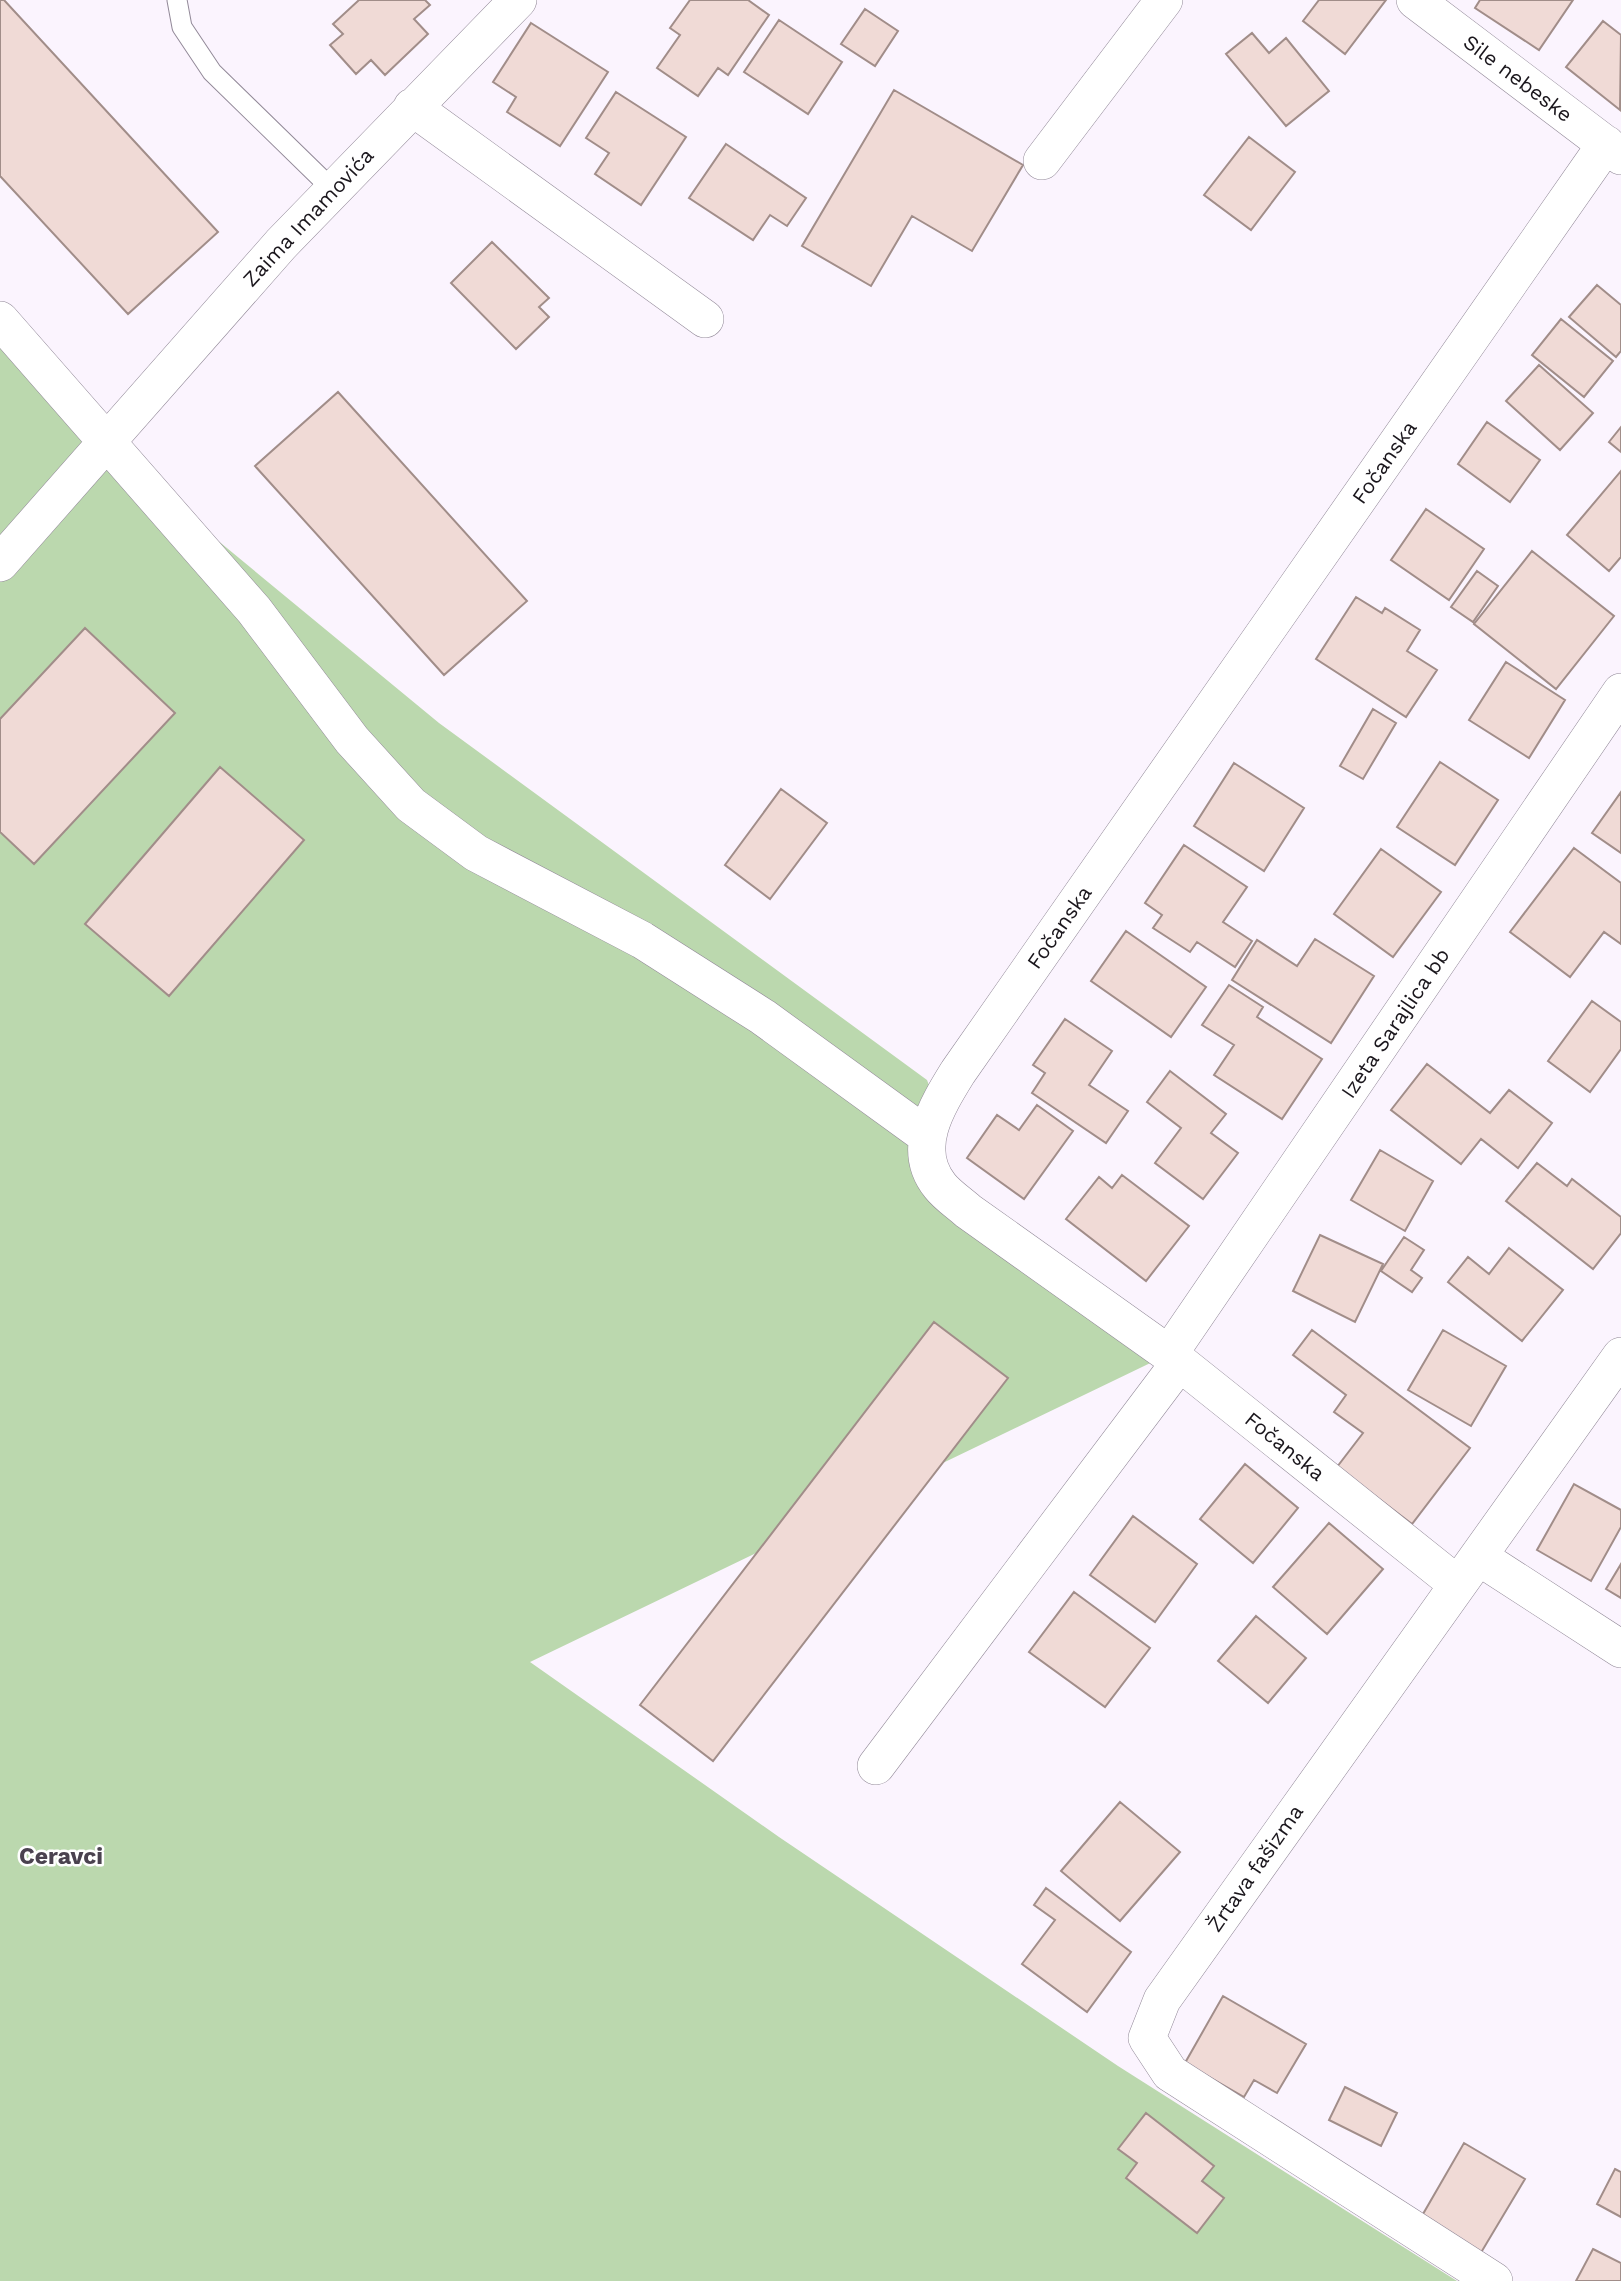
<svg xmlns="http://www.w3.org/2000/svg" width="1621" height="2281" viewBox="0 0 1621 2281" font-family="'Work Sans',sans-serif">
  <rect width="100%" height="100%" fill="#fbf4fe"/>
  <path fill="#bbd8ae" d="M0,320L159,492L439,723L927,1080L937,1106L926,1160L1169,1354L530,1662L779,1837L1118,2066L1457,2281H0Z"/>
  <path fill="#f0dad6" stroke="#a18d89" stroke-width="2" d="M0,0H4L218,232L128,314L0,176Z
    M359,0H425L430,5L414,19L428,34L385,75L371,60L356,74L330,45L343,34L333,24Z
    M690,0H748L769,15L728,75L718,68L698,96L657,68L680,35L670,28Z
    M1319,0H1386L1345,54L1303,21Z
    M1480,0H1573L1539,50L1475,8Z
    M865,9L898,31L875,66L841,44Z
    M779,20L842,62L808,114L744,72Z
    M1603,21L1621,35L1620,110L1566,67Z
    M531,23L608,72L560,146L507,112L516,97L493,82Z
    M1252,33L1269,53L1286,38L1329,91L1286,126L1226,54Z
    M894,90L1023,165L972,251L912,216L871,286L802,246Z
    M616,92L686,137L641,205L595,174L609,153L586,138Z
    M1249,137L1295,172L1251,230L1204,195Z
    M726,144L806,198L787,226L770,215L753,240L689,198Z
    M492,242L549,298L539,307L549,317L516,349L451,283Z
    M1597,285L1621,305V351L1616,357L1569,317Z
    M1561,319L1613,361L1584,397L1532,355Z
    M1539,365L1593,413L1560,450L1506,401Z
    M338,392L527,601L444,675L255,466Z
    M1487,422L1540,460L1510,502L1458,464Z
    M1621,427V452L1609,442Z
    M1621,471V557L1609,571L1567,535Z
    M1426,509L1484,549L1449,600L1391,560Z
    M1532,551L1614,616L1556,689L1474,624Z
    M1477,571L1498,586L1473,622L1451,607Z
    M1356,597L1382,613L1385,608L1420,630L1407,651L1437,670L1406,717L1316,659Z
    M85,628L175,713L34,864L0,832V719Z
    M1506,662L1565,700L1529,758L1469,720Z
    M1373,709L1396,723L1363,779L1340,766Z
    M1440,762L1498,800L1455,865L1397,827Z
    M1234,763L1304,808L1264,871L1194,826Z
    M220,767L304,840L169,996L85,924Z
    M781,789L827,823L770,899L725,865Z
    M1621,792V853L1592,833Z
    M1184,845L1247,887L1223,922L1252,941L1235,967L1197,942L1190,952L1153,928L1162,915L1145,903Z
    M1574,848L1621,883V944L1604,932L1570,977L1510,932Z
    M1381,849L1441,892L1393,957L1334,914Z
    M1126,931L1206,987L1171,1037L1091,981Z
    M1315,939L1374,976L1331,1043L1232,980L1257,940L1297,966Z
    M1229,985L1263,1007L1257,1017L1322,1059L1282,1119L1214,1075L1234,1045L1202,1025Z
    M1592,1001L1621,1022V1049L1590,1092L1548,1061Z
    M1065,1019L1112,1051L1089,1085L1128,1111L1106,1143L1032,1093L1045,1073L1033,1065Z
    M1427,1064L1490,1113L1509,1090L1552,1123L1518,1168L1481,1139L1461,1164L1391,1110Z
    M1170,1071L1226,1114L1211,1133L1238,1153L1203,1199L1155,1163L1181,1128L1147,1102Z
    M1037,1105L1073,1131L1024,1199L967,1158L997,1115L1019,1130Z
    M1380,1150L1433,1181L1405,1231L1351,1200Z
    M1537,1163L1567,1186L1572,1179L1621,1217V1233L1593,1269L1506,1201Z
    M1122,1175L1189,1226L1146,1281L1066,1219L1099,1177L1112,1188Z
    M1320,1235L1383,1264L1355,1322L1293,1291Z
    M1404,1237L1424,1250L1411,1270L1422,1278L1412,1292L1381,1271Z
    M1509,1248L1563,1290L1522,1341L1448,1282L1468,1257L1489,1274Z
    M934,1322L1008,1378L713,1761L640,1705Z
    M1312,1330L1470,1448L1412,1524L1337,1467L1363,1433L1334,1412L1346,1395L1293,1355Z
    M1443,1330L1506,1366L1471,1426L1408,1390Z
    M1245,1464L1298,1508L1253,1563L1200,1519Z
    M1574,1484L1621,1510V1527L1591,1581L1537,1550Z
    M1133,1516L1197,1564L1155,1622L1090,1575Z
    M1329,1523L1383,1569L1327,1634L1273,1587Z
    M1621,1564V1598L1606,1589Z
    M1074,1592L1150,1648L1105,1707L1029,1652Z
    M1256,1616L1306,1658L1268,1703L1218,1661Z
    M1120,1802L1180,1852L1120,1921L1061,1871Z
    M1046,1888L1131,1952L1087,2012L1022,1964L1055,1920L1034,1905Z
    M1223,1996L1306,2044L1277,2093L1254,2080L1244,2097L1185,2063Z
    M1345,2087L1397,2113L1381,2146L1329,2120Z
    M1146,2113L1214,2166L1202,2181L1224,2198L1197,2233L1126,2178L1137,2163L1118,2149Z
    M1464,2143L1525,2179L1479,2256L1419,2221Z
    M1615,2169L1621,2172V2217L1597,2204Z
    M1593,2249L1621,2263V2281H1576Z"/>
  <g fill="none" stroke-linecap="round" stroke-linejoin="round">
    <defs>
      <path id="service" d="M177,0L182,27L212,72L333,190"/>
      <path id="minor" d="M1415,0L1621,156
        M412,107L705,319
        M1042,161L1164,0
        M0,320L254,610L352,740L411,805L476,853L642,940L763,1017L927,1136
        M0,563L281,244L518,0
        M1169,1354L1621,692
        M1479,1557L1621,1649
        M1457,1584L1169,1354L968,1211C959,1203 947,1195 940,1186C910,1149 937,1106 958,1072L1606,144
        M876,1766L1180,1362
        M1494,2281L1170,2073L1147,2038L1162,2000L1621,1356"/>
    </defs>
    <use href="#service" stroke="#928998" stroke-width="21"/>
    <use href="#minor" stroke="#928998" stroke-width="38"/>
    <use href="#service" stroke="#fff" stroke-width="19"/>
    <use href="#minor" stroke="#fff" stroke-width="37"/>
  </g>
  <g text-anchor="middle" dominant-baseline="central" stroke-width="5" stroke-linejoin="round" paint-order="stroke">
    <g font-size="21" fill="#1a161c" stroke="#fff">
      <text transform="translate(1518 78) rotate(37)">Sile nebeske</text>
      <text transform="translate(308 217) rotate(-47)">Zaima Imamovića</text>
      <text transform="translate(1384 462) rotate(-55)">Fočanska</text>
      <text transform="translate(1059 927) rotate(-55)">Fočanska</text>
      <text transform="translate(1395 1023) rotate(-56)">Izeta Sarajlica bb</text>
      <text transform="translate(1285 1446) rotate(39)">Fočanska</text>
      <text transform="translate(1255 1868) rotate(-55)">Žrtava fašizma</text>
    </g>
    <g font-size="23" font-weight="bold" fill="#4a424f" stroke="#fff">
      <text x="61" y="1856">Ceravci</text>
    </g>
  </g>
</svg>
